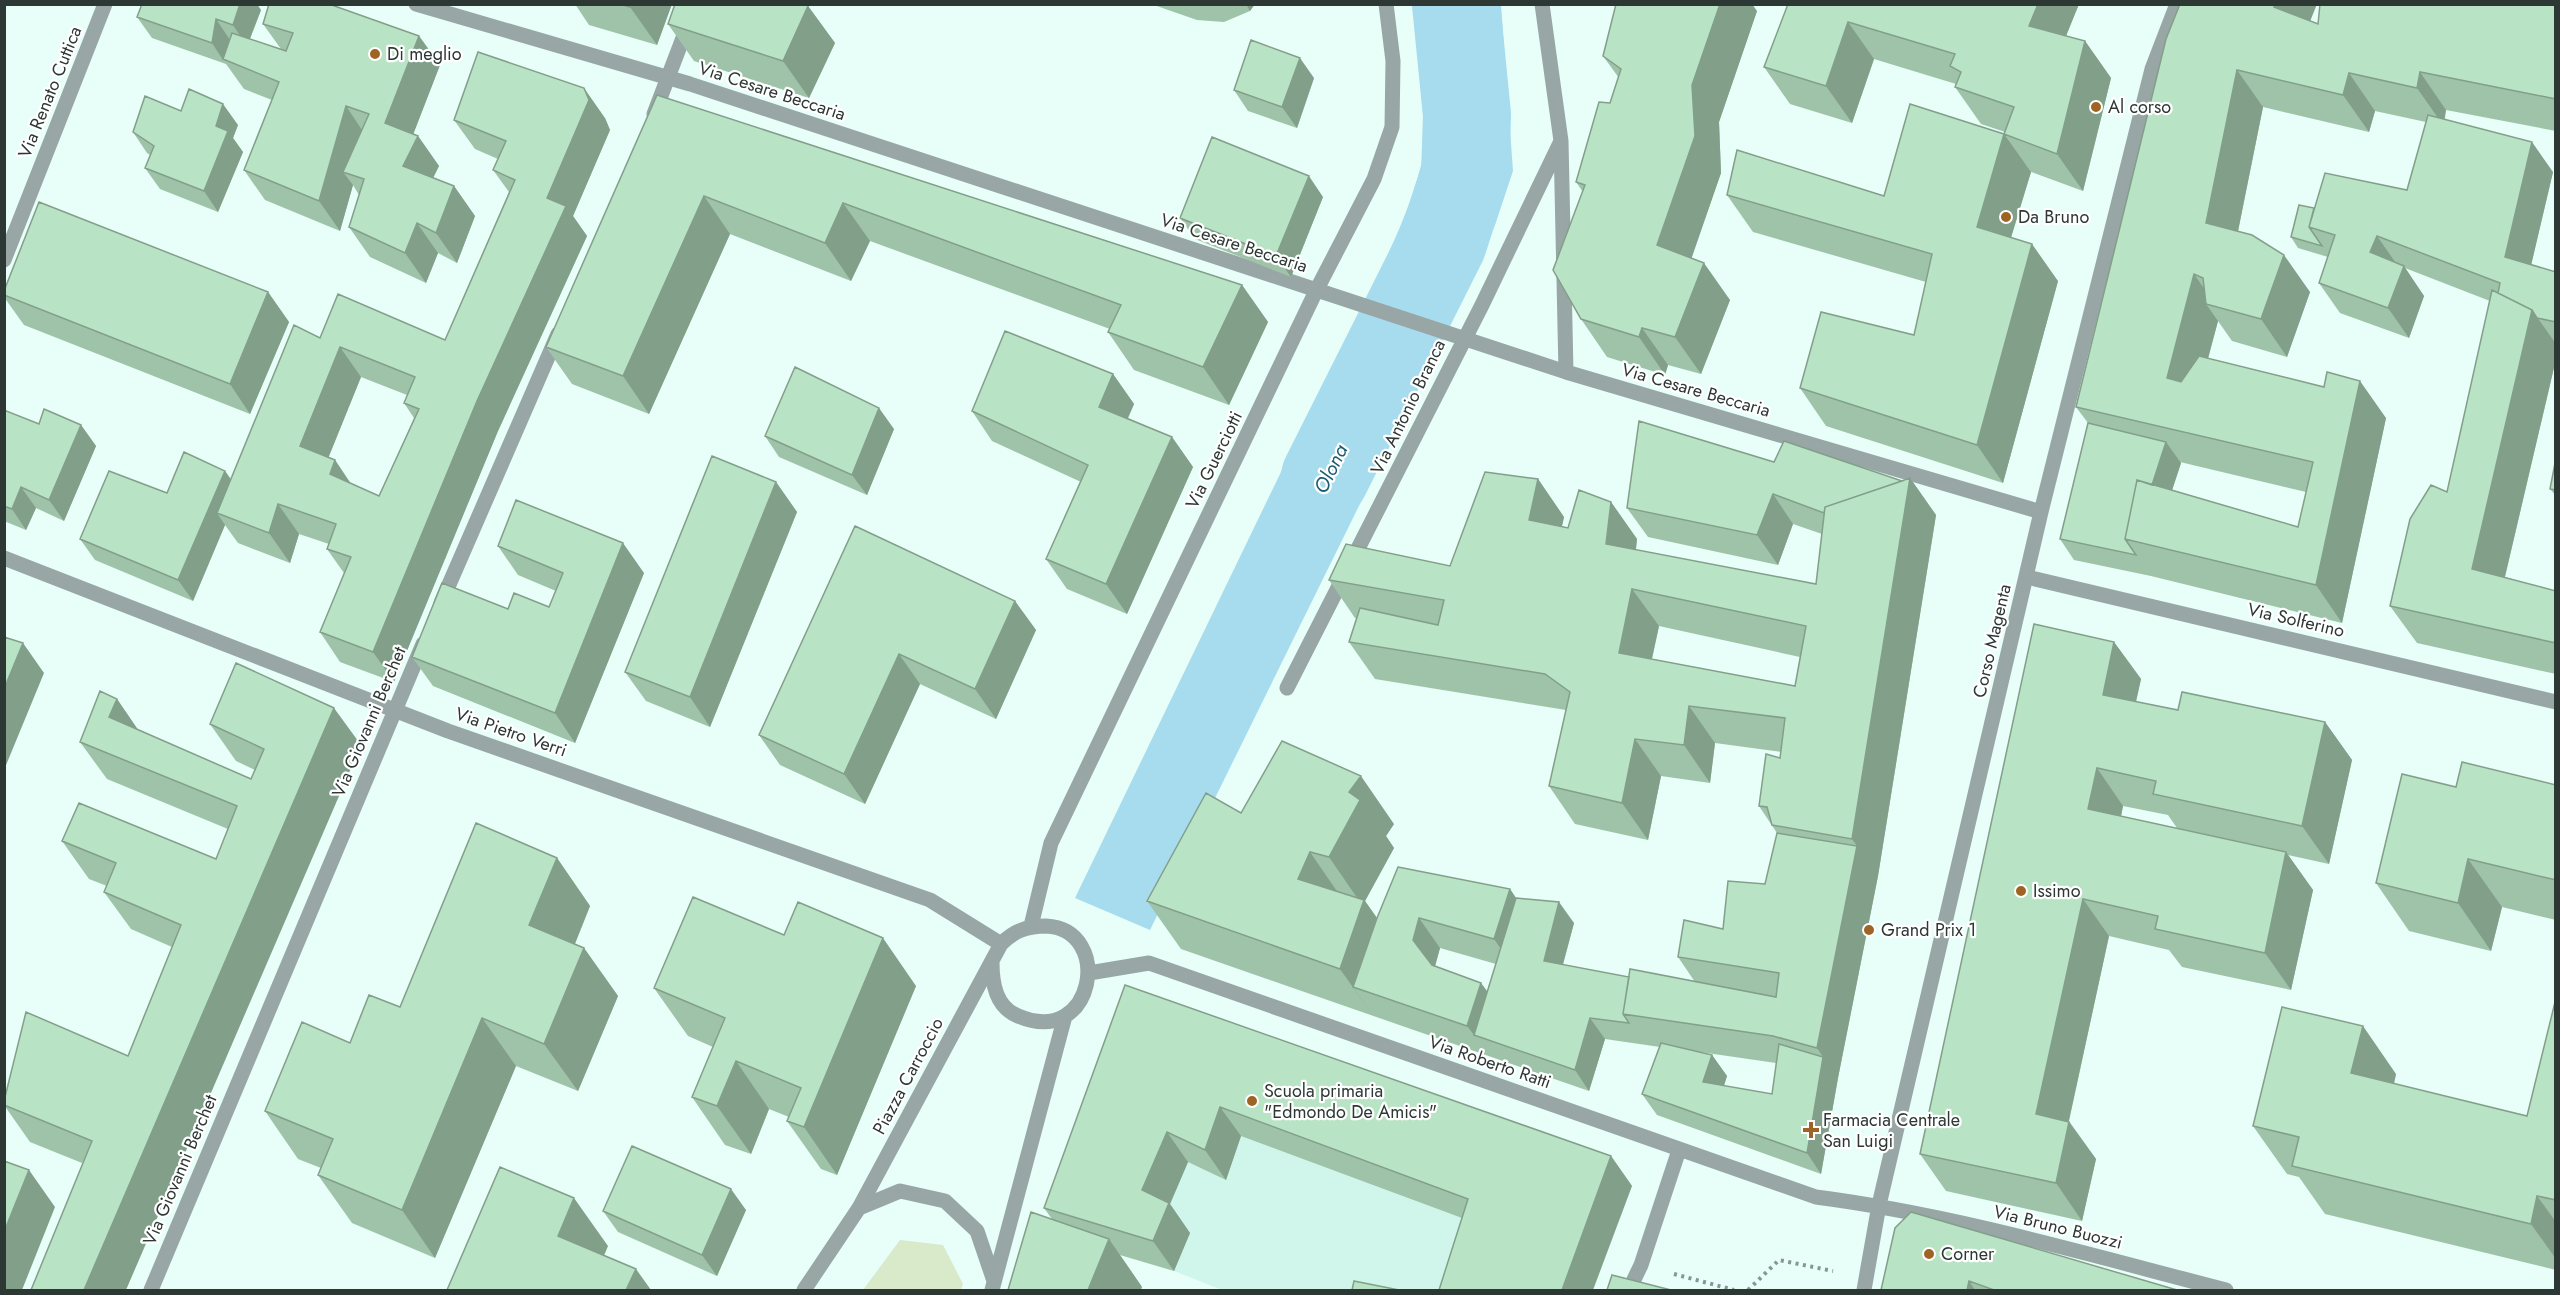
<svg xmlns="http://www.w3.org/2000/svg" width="2560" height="1295" viewBox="0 0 2560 1295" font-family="Jost,sans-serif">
  <rect width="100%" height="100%" fill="#e8fef8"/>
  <path fill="#d0f6eb" d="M1146,1015L1632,1186L1593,1290H1222L1174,1271L1065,1238Z"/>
  <path fill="#d8eaca" d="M900,1240L943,1245L963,1284L961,1290H863Z"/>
  <path fill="#a7dcee" d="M1422,5H1501L1513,171L1495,225L1457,305L1376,280C1405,219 1433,156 1430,87C1429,60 1425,32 1422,5Z
    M1338,354L1422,378L1150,930L1075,898Z"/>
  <path fill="#e8fef8" d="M1376,280L1457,305L1456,308L1375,283Z
    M1339,352L1423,375L1422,378L1338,354Z"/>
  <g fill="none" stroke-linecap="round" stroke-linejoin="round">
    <path stroke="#a7dcee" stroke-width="88" d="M1325,477L1443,242L1465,174L1467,115L1456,4"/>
    <path stroke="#869692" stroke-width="4" stroke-dasharray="3 4.5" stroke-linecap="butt" d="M1674,1274L1734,1290
      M1748,1290L1779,1260L1833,1271"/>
    <path stroke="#99a6a6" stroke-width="15" d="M1629,1290L1641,1265L1679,1150"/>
    <path stroke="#99a6a6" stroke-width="15" d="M416,4L690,84L1566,372L2041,512
      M1542,4L1561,141L1566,372
      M654,114L696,4
      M4,260L105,4
      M4,558L448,731L930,900L1001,944
      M2027,577L2556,702
      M441,603L558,334
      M1287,688L1482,305L1561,141
      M1031,926L1051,843L1316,291L1374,179L1392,127L1393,61L1386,4
      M1089,973L1149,963L1816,1197C1955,1215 2090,1255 2226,1290
      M859,1208L900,1191L945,1201L977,1231L994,1281
      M151,1290L423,644
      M804,1290L859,1208L1001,944C1014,931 1027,926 1046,926C1114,929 1095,1049 1018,1016C996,1007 992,984 992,962
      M992,1290L1065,1016
      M1864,1290L1879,1205L2041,512L2152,69L2177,4"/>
  </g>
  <path fill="#9fc3a9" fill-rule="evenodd" d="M575,4H672L657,45L589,25Z
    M1151,4H1255L1250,11L1224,22L1197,20Z
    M1788,4H2079L2066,36L2085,41L2111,78L2083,191L2031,172L2011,237L2058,281L2003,483L1826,426L1800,388L1914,335L1926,282L1753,232L1727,195L1884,196L2004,134L2005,132L1981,124L1955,87L1956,84L1874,59L1852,123L1790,104L1764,67Z
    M2556,5V131L2446,110L2445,119L2553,172L2531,265L2556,272V359L2505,577L2556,591V674L2417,643L2390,606L2447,492L2490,301L2405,268L2424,296L2409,338L2340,313L2319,283L2328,257L2298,248L2291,237L2314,208L2407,190L2426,122L2375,111L2369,132L2263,107L2238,231L2310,292L2287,357L2232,341L2218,321L2208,358L2386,418L2342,623L2151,576L2074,560L2060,539L2088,423L2076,407L2166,39L2310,21L2318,24ZM2180,462L2306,492L2298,527L2172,490L2181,463Z
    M808,6L835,43L809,98L694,61L668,24Z
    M261,10L250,39L281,49L263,24L419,36L440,65L413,134L418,136L439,166L433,178L454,186L475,216L457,263L438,253L426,283L370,257L349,227L359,195L353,185L340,231L265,200L244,170L272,100L244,89L226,64L152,38L137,17Z
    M1757,11L1719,122L1721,173L1691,258L1730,300L1701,374L1668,365L1665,375L1607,357L1581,319L1583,192L1576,182L1610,103L1619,78L1603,56Z
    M1314,78L1297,128L1248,111L1234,90Z
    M657,95L1242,285L1268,322L1229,405L1134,370L1108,332L1110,329L870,241L851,281L730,234L649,414L572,384L546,347Z
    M181,111L238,125L233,138L243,152L218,212L160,189L145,168L150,155L147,153L133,132Z
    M605,118L610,130L573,216L587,236L498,431L394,682L340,662L320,632L344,573L327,549L329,544L299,534L290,563L238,543L225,525L193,601L95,560L80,539L167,493L225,471L231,479L320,338L445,340L509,192L493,170L498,159L475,149L454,120ZM361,377L407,395L404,403L414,418L379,496L351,484L335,460L328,458Z
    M1323,197L1291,277L1195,239L1180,218Z
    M4,291L268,292L289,322L250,414L24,325L4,297Z
    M1113,374L1134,404L1128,418L1172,437L1193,467L1127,614L1067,589L1046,559L1081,482L992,441L972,411Z
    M4,410L39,424L81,425L96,446L64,521L36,508L26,530L4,521Z
    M894,429L867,495L779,457L765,436Z
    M2556,458V496L2550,489Z
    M1774,462L1902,481L1910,478L1936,515L1878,876L1838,1078L1821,1174L1657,1115L1642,1094L1660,1047L1605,1039L1589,1091L1181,949L1147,901L1241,813L1394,824L1386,836L1394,848L1365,901L1377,918L1510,889L1516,898L1574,923L1563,965L1629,977L1695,982L1678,957L1723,929L1765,884L1777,833L1759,806L1780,758L1781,752L1715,743L1710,783L1661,776L1648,840L1575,824L1549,786L1566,710L1375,679L1349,642L1357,618H1355L1329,580L1450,566L1538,479L1564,517L1562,526L1568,528L1611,502L1637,539L1636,550L1816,584L1822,534L1793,524L1778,565L1648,537L1627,508ZM1659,626L1800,657L1795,686L1652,659ZM1440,948L1496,964L1487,991L1481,983L1435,966ZM1700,1052L1776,1063L1772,1094L1724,1086L1727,1076L1712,1055Z
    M776,482L797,512L710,727L646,701L625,672Z
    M855,526L1015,601L1036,630L996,719L920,684L865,804L780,765L759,735Z
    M498,546L644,573L575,743L433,686L412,657L508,609L549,607L556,591L518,575Z
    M2114,642L2141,679L2136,702L2178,710L2325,722L2352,760L2329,864L2288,855L2313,890L2291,990L2182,967L2169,950L2109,936L2069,1121L2096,1159L2082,1221L1946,1191L1920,1154ZM2123,806L2168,815L2177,828L2121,816Z
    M117,699L138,730L251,779L255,770L236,761L210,724L361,745L82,1163L30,1142L4,1105V1101L128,1056L172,947L131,929L104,892L107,886L89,879L62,841L216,859L228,829L107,779L80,742Z
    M2556,785V920L2502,907L2491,951L2409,931L2376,883L2456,787Z
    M557,858L590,906L575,944L584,948L618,996L578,1091L516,1066L435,1258L352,1223L318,1175L321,1168L298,1159L265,1111L350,1043L400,1007Z
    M784,935L916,986L837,1175L821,1169L787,1121L789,1117L769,1109L751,1154L725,1145L692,1097L713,1047L688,1036L654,988Z
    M1125,985L1611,1156L1632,1186L1462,1218L1241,1136L1226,1180L1188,1162L1170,1204L1190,1233L1174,1271L1120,1255L1142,1287L1052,1219L1044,1208Z
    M2556,998V1270L2325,1214L2299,1177L2287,1174L2253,1126L2396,1074L2394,1084L2527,1116Z
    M746,1210L717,1276L618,1232L603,1211Z
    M1895,1228L2177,1290H1881Z"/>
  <path fill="#829f8a" d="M240,4H257L261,10L247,46L233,25Z
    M632,4H672L657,45L630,7Z
    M1246,4H1255L1250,11Z
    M1720,4H1752L1757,11L1719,122L1721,173L1683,283L1657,245L1692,85Z
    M2038,4H2079L2055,63L2029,26Z
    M2275,4H2317L2301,44L2274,7Z
    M808,6L835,43L809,98L783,61Z
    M216,19L230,40L223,60L212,43Z
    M1848,22L1874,59L1852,123L1826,86Z
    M419,36L440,65L406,153L385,123Z
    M2085,41L2111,78L2083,191L2057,154Z
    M1300,58L1314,78L1297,128L1282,107Z
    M2237,70L2263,107L2232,261L2206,223Z
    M2420,72L2446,110L2443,125L2417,88Z
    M2349,73L2375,111L2369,132L2343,95Z
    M584,88L605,118L610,130L573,216L587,236L498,431L394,682L373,652Z
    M223,104L238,125L233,138L243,152L218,212L204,191L216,126Z
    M346,106L366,136L343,172L353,185L340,231L319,201Z
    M2004,134L2031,172L2003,264L1977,227Z
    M418,136L439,166L424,196L403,166Z
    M2532,142L2553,172L2526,287L2505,257Z
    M1309,176L1323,197L1291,277L1276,256Z
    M454,186L475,216L457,263L436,233Z
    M704,196L730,234L649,414L623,376Z
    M843,203L870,241L851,281L825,243Z
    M417,223L438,253L426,283L405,253Z
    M2377,236L2398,266L2370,252Z
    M2032,244L2058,281L2003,483L1977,445Z
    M2284,255L2310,292L2287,357L2261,319Z
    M1704,263L1730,300L1701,374L1675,337Z
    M2404,266L2424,296L2409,338L2388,308Z
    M2194,274L2217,307L2206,304L2218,321L2193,415L2167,378Z
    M1242,285L1268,322L1229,405L1203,367Z
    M268,292L289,322L250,414L230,384Z
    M2532,310L2556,344V359L2498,606L2472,569Z
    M1642,328L1668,365L1665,375L1639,337Z
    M340,347L361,377L321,476L300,446Z
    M1113,374L1134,404L1120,436L1099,407Z
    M2360,381L2386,418L2342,623L2316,585Z
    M879,408L894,429L867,495L852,475Z
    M81,425L96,446L64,521L49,500Z
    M1172,437L1193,467L1127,614L1106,584Z
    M2166,442L2181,463L2163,518L2148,497Z
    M335,460L355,490L330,474Z
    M225,471L239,492L217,513L225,525L193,601L178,580Z
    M1910,478L1936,515L1878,876L1838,1078L1821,1174L1807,1153L1823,1057L1817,1048L1857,846L1852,839Z
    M1538,479L1564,517L1555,557L1529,520Z
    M776,482L797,512L710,727L690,697Z
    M21,487L36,508L26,530L12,509Z
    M1773,494L1793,524L1778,565L1757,535Z
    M1611,502L1637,539L1632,581L1606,544Z
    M278,504L299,534L290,563L269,533Z
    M623,543L644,573L575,743L555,713Z
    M1632,589L1659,626L1645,690L1619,653Z
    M1015,601L1036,630L996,719L975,689Z
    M2114,642L2141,679L2129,732L2103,695Z
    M23,643L44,673L4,770V689Z
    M899,654L920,684L865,804L844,774Z
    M117,699L143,737L109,717Z
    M1689,706L1715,743L1710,783L1684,745Z
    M334,708L361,745L126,1290H84Z
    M2325,722L2352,760L2329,864L2302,826Z
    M1635,739L1661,776L1648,840L1622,803Z
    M2097,768L2123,806L2115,846L2088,809Z
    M1361,776L1394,824L1386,836L1394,848L1365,901L1398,948L1353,987L1374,1017L1340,969L1362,905L1329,857L1349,792Z
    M1310,852L1343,900L1298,879Z
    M2286,852L2313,890L2291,990L2265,953Z
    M557,858L590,906L563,973L529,925Z
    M2468,859L2502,907L2491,951L2458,903Z
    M1510,889L1530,919L1515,969L1494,939Z
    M2083,899L2109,936L2062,1152L2036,1114Z
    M1559,902L1574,923L1558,982L1544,961Z
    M1419,918L1440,948L1434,970L1413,940Z
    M883,938L916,986L837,1175L804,1127Z
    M584,948L618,996L578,1091L544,1044Z
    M1481,983L1502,1012L1474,1035L1467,1026Z
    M482,1018L516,1066L435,1258L402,1210Z
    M1590,1018L1605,1039L1589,1091L1575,1070Z
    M2363,1026L2396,1074L2385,1121L2351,1073Z
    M1712,1055L1727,1076L1718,1103L1703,1082Z
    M736,1061L769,1109L751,1154L717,1106Z
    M1220,1107L1241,1136L1226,1180L1205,1150Z
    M2069,1122L2096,1159L2082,1221L2056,1183Z
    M1167,1132L1188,1162L1170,1204L1190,1233L1174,1271L1153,1241L1142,1190Z
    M1611,1156L1632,1186L1593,1290H1562Z
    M29,1170L55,1207L22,1290H4V1232Z
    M731,1189L746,1210L717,1276L702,1255Z
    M2537,1196L2556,1222V1259L2531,1224Z
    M574,1198L608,1246L592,1284L558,1236Z
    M1109,1239L1142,1287L1141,1290H1088Z
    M636,1269L651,1290H626Z
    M1969,1281L1975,1290H1967Z"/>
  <path fill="#b9e3c5" stroke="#829f8a" stroke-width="1.5" fill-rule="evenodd" d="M142,4H240L233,25L216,19L212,43L137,17Z
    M269,4H329L419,36L385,123L418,136L403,166L454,186L436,233L417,223L405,253L349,227L364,179L343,172L369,114L346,106L319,201L244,170L279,82L223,59L232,33L286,51L293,33L263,24Z
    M620,4H632L630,7Z
    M675,4H805L808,6L783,61L668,24Z
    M1616,4H1720L1692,85L1695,136L1657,245L1704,263L1675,337L1642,328L1639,337L1581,319L1553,270L1585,185L1576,182L1599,102L1610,103L1621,69L1603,56Z
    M1788,4H2038L2029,26L2085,41L2057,154L2004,134L1977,227L2032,244L1977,445L1800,388L1821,312L1914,335L1932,254L1727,195L1737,150L1884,196L1910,104L2004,134L2014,107L1955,87L1961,72L1950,66L1955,54L1848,22L1826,86L1764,67Z
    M2180,4H2275L2274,7L2318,24L2320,4L2556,5V99L2420,72L2417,88L2349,73L2343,95L2237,70L2206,223L2252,235L2284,255L2261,319L2206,304L2203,278L2194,274L2167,378L2181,382L2199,356L2324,387L2327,372L2360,381L2316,585L2125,539L2137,480L2298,527L2313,462L2076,407L2166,39Z
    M1251,40L1300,58L1282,107L1234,90Z
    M478,52L584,88L589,100L547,198L566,206L477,401L373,652L320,632L351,557L327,549L336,524L278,504L269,533L217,513L294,325L320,338L338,294L445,340L515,180L493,170L506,141L454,120ZM340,347L415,377L404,403L419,409L379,496L330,474L335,460L300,446Z
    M189,89L223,104L216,126L228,131L204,191L145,168L154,146L133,132L145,96L181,111Z
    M657,95L1242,285L1203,367L1108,332L1121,305L843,203L825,243L704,196L623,376L546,347Z
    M2428,115L2532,142L2505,257L2556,272V322L2537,318L2532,310L2498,293L2500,283L2377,236L2370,252L2404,266L2388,308L2319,283L2335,235L2309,227L2325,173L2407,190Z
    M1212,137L1309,176L1276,256L1180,218Z
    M39,202L268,292L230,384L4,295V291Z
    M2299,205L2314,208L2309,227L2322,246L2291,237Z
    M2492,290L2532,310L2472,569L2556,591V643L2390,606L2410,519L2431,485L2447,492Z
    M1005,331L1113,374L1099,407L1172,437L1106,584L1046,559L1088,465L972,411Z
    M795,367L879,408L852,475L765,436Z
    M44,409L81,425L49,500L21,487L12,509L4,506V410L39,424Z
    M1639,421L1774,462L1784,441L1902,481L1825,507L1824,513L1773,494L1757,535L1627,508Z
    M2088,423L2166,442L2152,485L2137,480L2125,539L2136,555L2060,539Z
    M184,452L225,471L178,580L80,539L109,471L167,493Z
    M712,456L776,482L690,697L625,672Z
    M2556,458V490L2550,489Z
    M1485,472L1538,479L1529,520L1568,528L1579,490L1611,502L1606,544L1816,584L1825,507L1910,478L1852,839L1772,825L1767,807L1759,806L1766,754L1780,758L1785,718L1689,706L1684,745L1635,739L1622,803L1549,786L1570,692L1545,674L1349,642L1360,608L1438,625L1444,600L1329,580L1346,544L1450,566ZM1632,589L1806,626L1795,686L1619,653Z
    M516,500L623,543L555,713L412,657L442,583L508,609L514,593L549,607L563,573L498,546Z
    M855,526L1015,601L975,689L899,654L844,774L759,735Z
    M2034,624L2114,642L2103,695L2178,710L2182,692L2325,722L2302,826L2153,794L2156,781L2097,768L2088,809L2286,852L2265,953L2155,929L2158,916L2083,899L2036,1114L2069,1122L2056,1183L1920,1154Z
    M4,637L23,643L4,689Z
    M236,663L334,708L84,1290H31L92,1141L4,1105V1101L26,1012L128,1056L181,925L104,892L116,863L62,841L79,803L216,859L237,806L80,742L100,691L117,699L109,717L251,779L264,749L210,724Z
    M1282,741L1361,776L1349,792L1360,800L1329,857L1310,852L1298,879L1364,900L1340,969L1147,901L1206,793L1241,813Z
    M2462,762L2556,785V880L2468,859L2458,903L2376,883L2402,774L2456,787Z
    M476,823L557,858L529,925L584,948L544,1044L482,1018L402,1210L318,1175L333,1139L265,1111L302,1022L350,1043L369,995L400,1007Z
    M1777,833L1857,846L1817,1048L1773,1036L1623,1014L1630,969L1776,997L1779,973L1678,957L1684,920L1723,929L1728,881L1765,884Z
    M1398,867L1510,889L1494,939L1419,918L1413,940L1432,965L1481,983L1467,1026L1353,987L1377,918Z
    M693,897L784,935L798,902L883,938L804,1127L787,1121L801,1088L736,1061L717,1106L692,1097L725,1018L654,988Z
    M1516,898L1559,902L1544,961L1629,977L1623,1014L1629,1023L1590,1018L1575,1070L1474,1035Z
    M1125,985L1611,1156L1562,1290H1439L1468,1199L1220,1107L1205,1150L1167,1132L1142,1190L1169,1203L1153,1241L1044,1208Z
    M2556,998V1200L2537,1196L2531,1224L2292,1166L2299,1137L2253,1126L2282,1007L2363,1026L2351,1073L2527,1116Z
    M1661,1043L1712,1055L1703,1082L1772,1094L1779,1044L1823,1057L1807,1153L1642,1094Z
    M632,1146L731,1189L702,1255L603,1211Z
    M4,1161L29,1170L4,1232Z
    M500,1167L574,1198L558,1236L636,1269L626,1290H447Z
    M1031,1212L1109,1239L1088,1290H1008Z
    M1911,1212L2177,1290H1994L1969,1281L1967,1290H1881L1895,1228Z
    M1612,1275L1671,1290H1607Z
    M1354,1281L1399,1290H1352Z"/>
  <g fill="#9f6425" stroke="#fff" stroke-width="2">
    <circle cx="375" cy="54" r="6"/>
    <circle cx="2096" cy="107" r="6"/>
    <circle cx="2006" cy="217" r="6"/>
    <circle cx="2021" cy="891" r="6"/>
    <circle cx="1869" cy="930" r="6"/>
    <circle cx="1252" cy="1101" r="6"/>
    <path d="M1808 1121h6v6h6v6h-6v6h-6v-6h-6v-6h6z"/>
    <circle cx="1929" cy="1254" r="6"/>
  </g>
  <g text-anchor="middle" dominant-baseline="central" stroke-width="4.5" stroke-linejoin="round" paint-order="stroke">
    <g font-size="18" fill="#2d3835" stroke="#fff" text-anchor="start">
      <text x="387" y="54">Di meglio</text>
      <text x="2108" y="107">Al corso</text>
      <text x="2018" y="217">Da Bruno</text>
      <text x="2033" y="891">Issimo</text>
      <text x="1881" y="930">Grand Prix 1</text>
      <text x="1264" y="1091">Scuola primaria<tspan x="1264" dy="21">"Edmondo De Amicis"</tspan></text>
      <text x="1823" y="1120">Farmacia Centrale<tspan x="1823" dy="21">San Luigi</tspan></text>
      <text x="1941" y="1254">Corner</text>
    </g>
    <g font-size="18" fill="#2d3835" stroke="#fff">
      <text transform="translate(772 91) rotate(18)">Via Cesare Beccaria</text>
      <text transform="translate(50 92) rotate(-68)">Via Renato Cuttica</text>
      <text transform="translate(1234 243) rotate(18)">Via Cesare Beccaria</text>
      <text transform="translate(1696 390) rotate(16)">Via Cesare Beccaria</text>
      <text transform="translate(1408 407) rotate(-64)">Via Antonio Branca</text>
      <text transform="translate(1214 460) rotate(-64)">Via Guerciotti</text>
      <text transform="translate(2296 620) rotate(13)">Via Solferino</text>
      <text transform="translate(1992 641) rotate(-77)">Corso Magenta</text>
      <text transform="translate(369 722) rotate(-67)">Via Giovanni Berchet</text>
      <text transform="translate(511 732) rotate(19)">Via Pietro Verri</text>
      <text transform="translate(1490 1062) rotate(19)">Via Roberto Ratti</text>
      <text transform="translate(908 1076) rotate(-62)">Piazza Carroccio</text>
      <text transform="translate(180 1170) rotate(-67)">Via Giovanni Berchet</text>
      <text transform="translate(2058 1227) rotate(14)">Via Bruno Buozzi</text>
    </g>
    <g font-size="20" font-style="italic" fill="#1b5d71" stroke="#fff">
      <text transform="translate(1331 469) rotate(-64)">Olona</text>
    </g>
  </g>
  <rect width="2560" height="1295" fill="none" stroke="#2d3835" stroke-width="12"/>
</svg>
